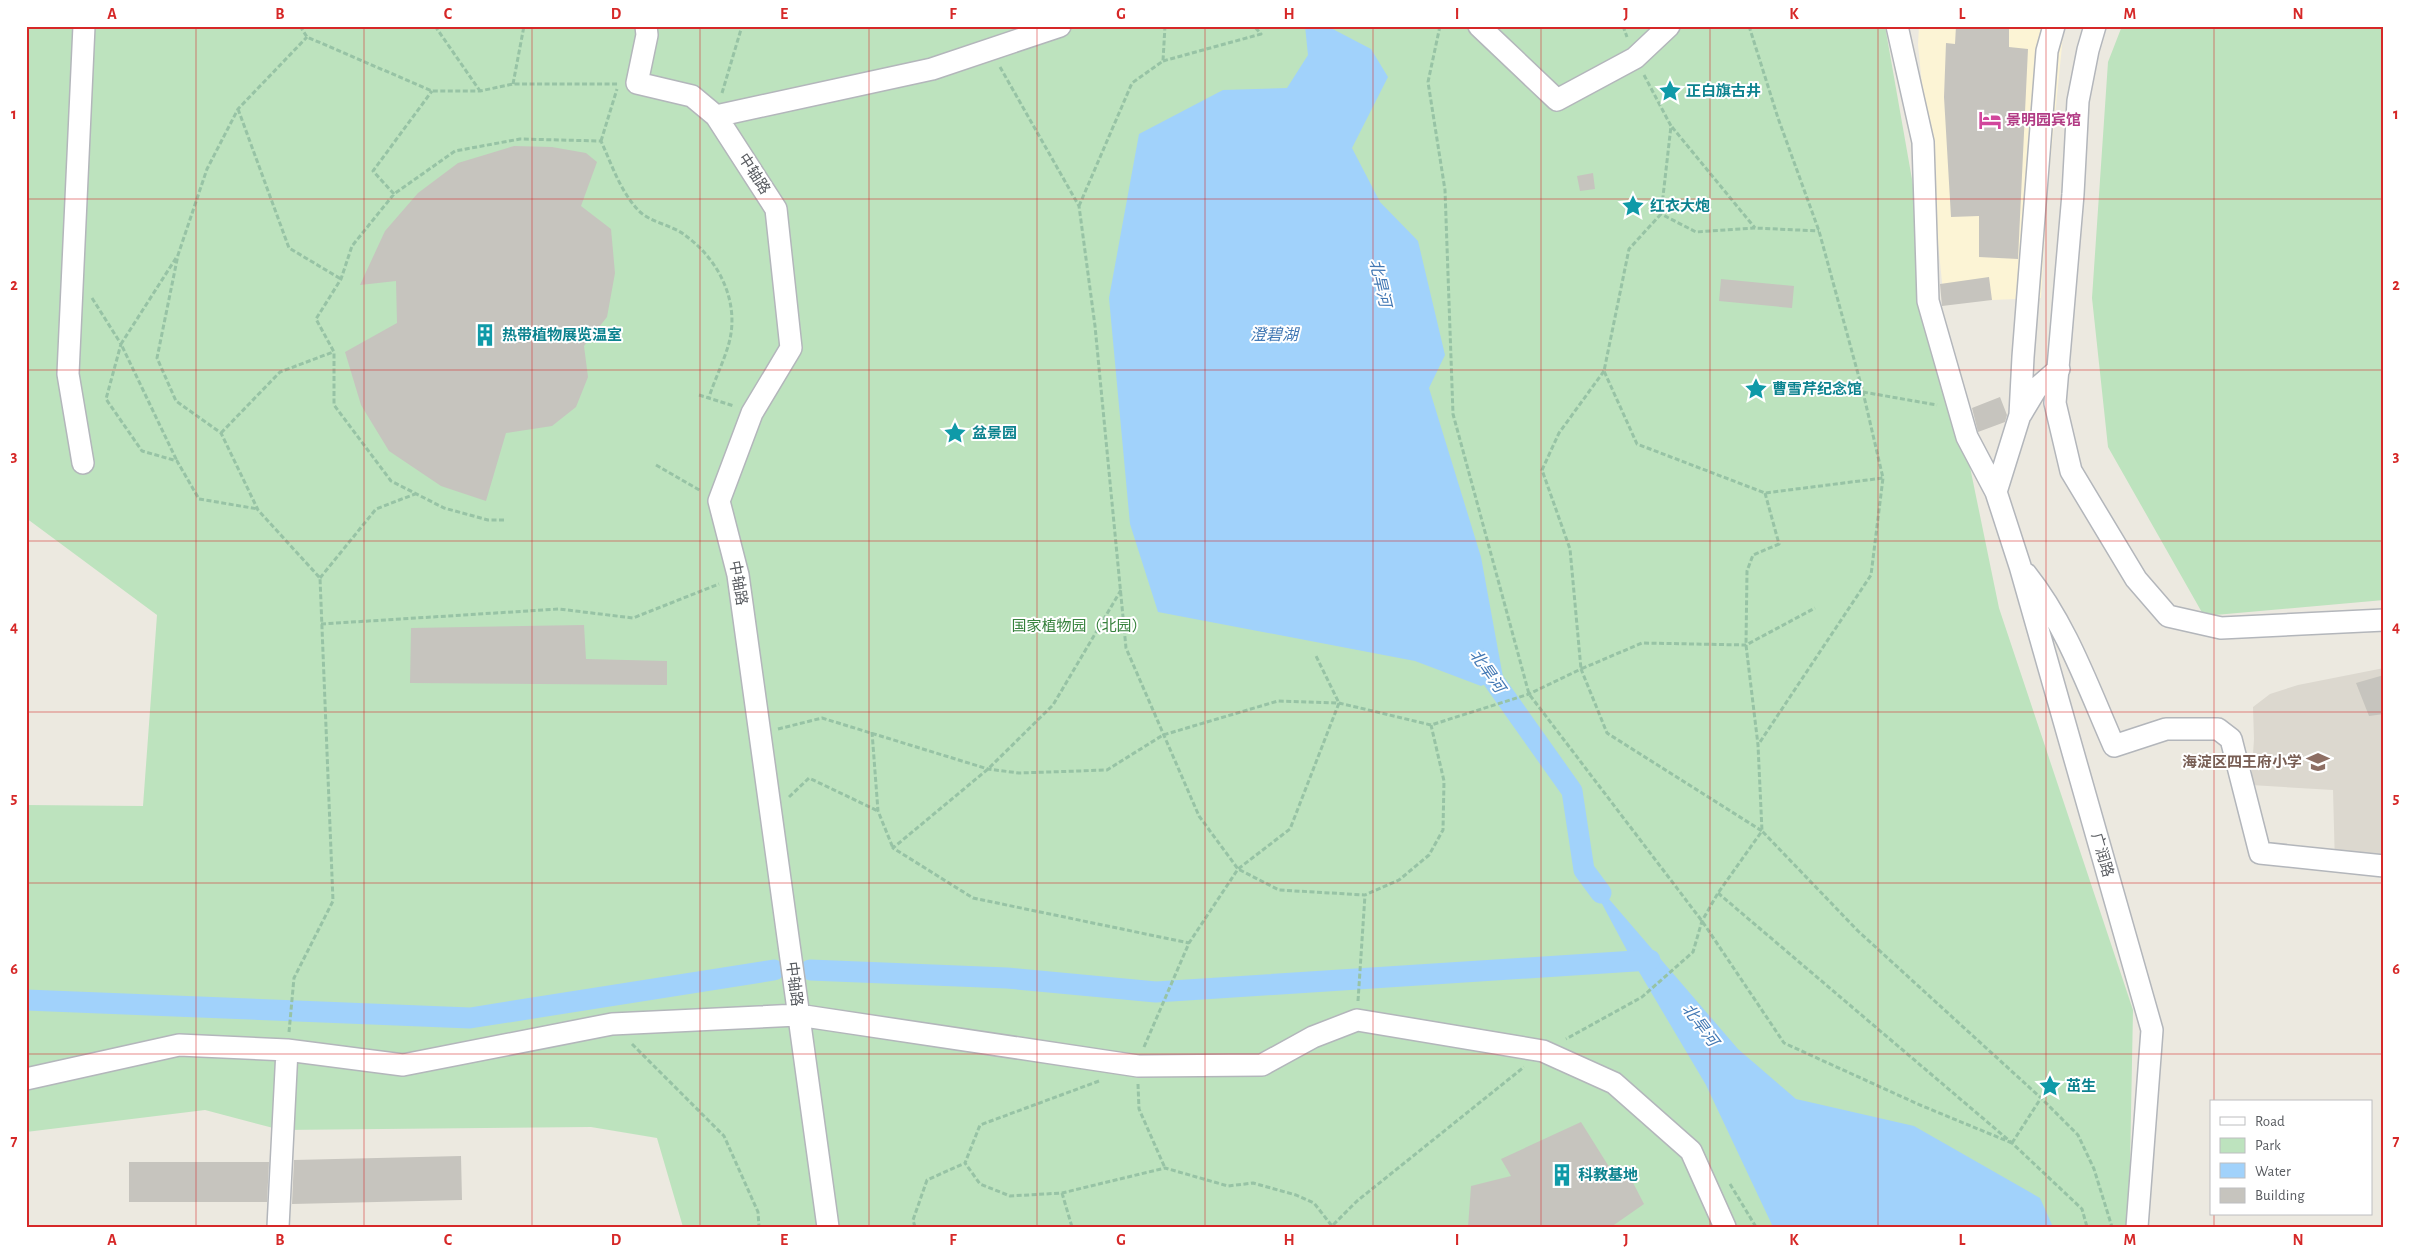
<svg xmlns="http://www.w3.org/2000/svg" width="2410" height="1253" viewBox="0 0 2410 1253" font-family="'Alegreya Sans','Noto Sans SC',sans-serif">
  <rect width="100%" height="100%" fill="#ece9e0"/>
  <path fill="#fcf4d5" d="M1919,26H2064L2047,195L2041,298L1944,302L1918,45Z"/>
  <path fill="#dcd8cf" d="M2384,668V871L2335,866L2333,790L2251,785L2254,739L2253,707L2270,694L2298,685Z"/>
  <path fill="#bde3be" d="M26,26H1885L1919,219L1999,608L2133,1010L2129,1218L2132,1227H683L657,1138L591,1127L281,1130L205,1110L26,1132V805L143,806L157,615L26,518Z
    M2122,26H2384V600L2204,616L2108,447L2092,298L2108,62Z"/>
  <path fill="#a1d2fb" d="M1305,26H1327L1371,49L1388,77L1352,148L1380,202L1418,241L1445,355L1429,388L1481,557L1503,677L1481,686L1415,661L1158,612L1130,524L1109,298L1139,134L1223,90L1287,88L1308,55Z
    M1584,870L1738,1049L1796,1099L1914,1126L2040,1198L2053,1227H1773L1706,1085L1632,960Z"/>
  <g fill="none" stroke-linecap="round" stroke-linejoin="round">
    <path stroke="#a1d2fb" stroke-width="21" d="M1477,657L1572,791L1584,870L1601,893
      M810,970L1007,978L1156,992L1650,960
      M26,1000L470,1018L774,970"/>
  </g>
  <path fill="#c6c4be" d="M1956,26H2009V47L2028,49L2018,259L1979,257V216L1951,217L1944,97L1946,43L1955,44Z
    M514,146L552,147L586,153L597,162L581,206L611,229L615,273L607,317L584,346L588,377L576,407L552,426L506,433L486,501L441,486L389,451L361,405L345,352L397,323L396,281L360,285L385,231L418,193L458,163Z
    M1593,173L1595,189L1580,191L1577,176Z
    M1989,277L1992,300L1942,306L1940,284Z
    M1721,279L1794,286L1792,308L1719,301Z
    M2000,397L2007,415L2005,422L1978,432L1972,408Z
    M584,625L586,659L667,661V685L410,683L411,628Z
    M2384,675V714L2369,716L2356,683Z
    M1581,1122L1616,1178L1628,1173L1644,1204L1611,1227H1468L1471,1186L1511,1176L1501,1159Z
    M461,1156L462,1200L292,1204L294,1160Z
    M129,1162H269L267,1202H129Z"/>
  <g fill="none" stroke-linecap="round" stroke-linejoin="round">
    <defs>
      <path id="minor" d="M646,26L647,35L637,83L692,96L716,116L776,209L791,348L752,413L719,501L738,575L828,1227
        M1479,26L1557,100L1635,58L1669,26
        M1897,26L1923,142L1928,301L1967,437L1996,492L2020,566L2152,1030L2137,1227
        M2095,26L2088,50L2078,101L2073,194L2055,403L2071,471L2136,579L2168,616L2221,628L2384,620
        M716,116L932,69L1060,26
        M2021,414L2036,389L2059,369
        M83,463L68,374L84,26
        M1996,492L2020,415L2023,357L2047,51L2054,26
        M2026,574C2066,624 2088,687 2114,746L2166,729H2218L2231,739L2260,853L2384,866
        M26,1079L179,1045L287,1050L403,1065L612,1024L798,1015L1138,1066L1262,1065L1313,1037L1357,1020L1543,1051L1614,1083L1691,1151L1725,1227
        M278,1227L287,1050"/>
    </defs>
    <use href="#minor" stroke="#b3b6bb" stroke-width="24"/>
    <path stroke="#97c3a5" stroke-width="3" stroke-dasharray="5 2.5" stroke-linecap="butt" d="M300,26L307,37L432,91H480L513,84H619
      M435,26L480,91
      M1440,26L1428,82L1445,190L1453,414L1529,694L1702,921L1784,1043L1920,1105L2012,1143
      M1623,26L1627,37
      M1749,26L1778,118L1819,231L1863,392L1883,478L1871,575L1758,745
      M1163,61L1261,34L1254,26
      M1000,67L1079,206L1095,326L1126,648L1199,816L1238,869L1279,890L1365,895L1399,880L1429,855L1443,830L1444,781L1431,725
      M1644,75L1671,126L1661,214L1696,232L1755,228L1819,231
      M513,84L524,26
      M722,93L742,26
      M238,109L289,248L341,279
      M1672,127L1755,228
      M601,141L617,89
      M394,194L373,171L432,91
      M1079,206L1132,83L1163,61L1165,26
      M1661,214L1629,249L1604,371L1637,444L1765,493L1883,478
      M176,258L121,344L177,461
      M92,298L121,344L106,399L142,451L177,461L199,499L258,509
      M1604,371L1559,433L1542,470L1570,549L1581,669L1642,643L1746,645L1815,608
      M1863,392L1937,405
      M699,395L734,406
      M221,433L280,372L333,352
      M656,465L701,491
      M1765,493L1779,544L1753,555L1747,571L1746,645L1758,745L1762,831L1858,931L2041,1098L2078,1135L2094,1169L2112,1227
      M504,520H488L444,508L391,481L334,405V352L316,319L341,279L352,246L394,194L455,151L520,139L601,141C612,165 620,191 639,211C651,223 673,225 686,236C719,260 740,302 729,343C724,361 715,379 709,397
      M320,578L376,509L415,494
      M1121,590L1053,705L988,769L893,848L973,898L1189,943
      M321,624L559,609L633,618L719,584
      M778,729L822,718L988,769L1019,773L1107,770L1163,735L1278,701L1339,703L1431,725L1529,694L1581,669L1607,733L1762,831L1718,893L1702,921L1693,952L1642,997L1566,1039
      M872,732L878,811L893,848
      M789,797L809,778L878,811
      M1718,893L2012,1143L2082,1209L2087,1227
      M1358,1001L1365,895
      M289,1032L294,978L333,901L320,578L258,510L221,433L176,401L157,358L178,255L207,169L238,109L307,37
      M632,1044L724,1136L758,1212L759,1227
      M1144,1047L1189,943L1238,869L1290,829L1339,703L1315,654
      M1099,1081L980,1125L965,1163L980,1184L1010,1196L1062,1193L1165,1168L1228,1186L1253,1183L1296,1195L1314,1203L1332,1226L1357,1201L1524,1067
      M1138,1084L1139,1109L1165,1168
      M2012,1143L2041,1098
      M1730,1184L1756,1227
      M1062,1193L1072,1227
      M915,1227L913,1220L927,1180L965,1163"/>
    <use href="#minor" stroke="#fff" stroke-width="21"/>
  </g>
  <path fill="none" stroke="#d62828" stroke-width="1" stroke-opacity="0.55" d="M196,26V1227M364,26V1227M532,26V1227M700,26V1227M869,26V1227M1037,26V1227M1205,26V1227M1373,26V1227M1541,26V1227M1710,26V1227M1878,26V1227M2046,26V1227M2214,26V1102M26,199H2384M26,370H2384M26,541H2384M26,712H2384M26,883H2384M26,1054H2384M2214,1214V1227"/>
  <defs>
    <symbol id="sight-bare" viewBox="-9 -9 18 18"><path d="M0-6L1.8-2.2L6-1.7L2.9 1.2L3.7 5.4L0 3.3L-3.7 5.4L-2.9 1.2L-6-1.7L-1.8-2.2Z" fill="#0f9aa8" stroke="#fff" stroke-width="2.5" paint-order="stroke"/></symbol>
    <symbol id="hotel-bare" viewBox="-9 -9 18 18"><path d="M-6-4.5h1.5V1H6V5H4.5V3h-9V5H-6ZM-4 0a1.8 1.8 0 1 1 3.6 0ZM.5 0V-2.5h3Q6-2.5 6 0Z" fill="#d1479c" stroke="#fff" stroke-width="2.5" paint-order="stroke"/></symbol>
    <symbol id="building-bare" viewBox="-9 -9 18 18"><path d="M-4-6H4V6H1V3H-1V6H-4ZM-2.5-4.3h1.7v1.8h-1.7ZM.8-4.3h1.7v1.8H.8ZM-2.5-1h1.7V.8h-1.7ZM.8-1h1.7V.8H.8Z" fill="#0f9aa8" stroke="#fff" stroke-width="2.5" paint-order="stroke"/></symbol>
    <symbol id="school-bare" viewBox="-9 -9 18 18"><path d="M0-5L7-2L0 1L-7-2ZM-4 1L0 2.5L4 1V4Q0 6-4 4Z" fill="#8d6e63" stroke="#fff" stroke-width="2.5" paint-order="stroke"/></symbol>
  </defs>
  <g fill-rule="evenodd">
    <use href="#sight-bare" x="1654" y="75" width="32" height="32"/>
    <use href="#hotel-bare" x="1974" y="104" width="32" height="32"/>
    <use href="#sight-bare" x="1617" y="190" width="32" height="32"/>
    <use href="#building-bare" x="469" y="319" width="32" height="32"/>
    <use href="#sight-bare" x="1740" y="373" width="32" height="32"/>
    <use href="#sight-bare" x="939" y="417" width="32" height="32"/>
    <use href="#school-bare" x="2302" y="746" width="32" height="32"/>
    <use href="#sight-bare" x="2034" y="1070" width="32" height="32"/>
    <use href="#building-bare" x="1546" y="1159" width="32" height="32"/>
  </g>
  <g text-anchor="middle" dominant-baseline="central" stroke-width="4" stroke-linejoin="round" paint-order="stroke">
    <g font-size="15" font-weight="bold" fill="#0d838f" stroke="#fff" text-anchor="start">
      <text x="1686" y="91">正白旗古井</text>
      <text x="1650" y="206">红衣大炮</text>
      <text x="502" y="335">热带植物展览温室</text>
      <text x="1772" y="389">曹雪芹纪念馆</text>
      <text x="972" y="433">盆景园</text>
      <text x="2066" y="1086">茁生</text>
      <text x="1578" y="1175">科教基地</text>
    </g>
    <g font-size="15" font-weight="bold" fill="#b23c85" stroke="#fff" text-anchor="start">
      <text x="2006" y="120">景明园宾馆</text>
    </g>
    <g font-size="15" fill="#595c61" stroke="#fff">
      <text transform="translate(754 174) rotate(57)">中轴路</text>
      <text transform="translate(738 583) rotate(80)">中轴路</text>
      <text transform="translate(2102 855) rotate(74)">广润路</text>
      <text transform="translate(794 984) rotate(83)">中轴路</text>
    </g>
    <g font-size="15" fill="#37823d" stroke="#fff">
      <text x="1079" y="626">国家植物园（北园）</text>
    </g>
    <g font-size="15" font-weight="bold" fill="#785e54" stroke="#fff" text-anchor="end">
      <text x="2302" y="762">海淀区四王府小学</text>
    </g>
    <g font-size="16" font-style="italic" fill="#4278b4" stroke="#fff">
      <text transform="translate(1380 283) rotate(77)">北旱河</text>
      <text x="1274" y="335">澄碧湖</text>
      <text transform="translate(1487 671) rotate(55)">北旱河</text>
      <text transform="translate(1700 1025) rotate(53)">北旱河</text>
    </g>
  </g>
  <rect width="2410" height="1253" fill="none" stroke="#ffffff" stroke-width="55"/>
  <rect x="2210" y="1100" width="162" height="115" fill="#ffffff" stroke="#bdbec0"/>
  <rect x="2220" y="1117" width="25" height="8" fill="#ffffff" stroke="#bdbec0"/>
  <text x="2255" y="1126" font-size="15" fill="#595c61">Road</text>
  <rect x="2220" y="1138" width="25" height="15" fill="#bde3be" stroke="#bdbec0"/>
  <text x="2255" y="1150" font-size="15" fill="#595c61">Park</text>
  <rect x="2220" y="1163" width="25" height="15" fill="#a1d2fb" stroke="#bdbec0"/>
  <text x="2255" y="1176" font-size="15" fill="#595c61">Water</text>
  <rect x="2220" y="1188" width="25" height="15" fill="#c6c4be" stroke="#bdbec0"/>
  <text x="2255" y="1200" font-size="15" fill="#595c61">Building</text>
  <rect x="28" y="28" width="2354" height="1198" fill="none" stroke="#d62828" stroke-width="2"/>
  <g font-size="16" text-anchor="middle" font-weight="bold" fill="#d62828">
    <text x="112" y="19">A</text>
    <text x="280" y="19">B</text>
    <text x="448" y="19">C</text>
    <text x="616" y="19">D</text>
    <text x="784" y="19">E</text>
    <text x="953" y="19">F</text>
    <text x="1121" y="19">G</text>
    <text x="1289" y="19">H</text>
    <text x="1457" y="19">I</text>
    <text x="1626" y="19">J</text>
    <text x="1794" y="19">K</text>
    <text x="1962" y="19">L</text>
    <text x="2130" y="19">M</text>
    <text x="2298" y="19">N</text>
    <text x="14" y="119">1</text>
    <text x="2396" y="119">1</text>
    <text x="14" y="290">2</text>
    <text x="2396" y="290">2</text>
    <text x="14" y="461">3</text>
    <text x="2396" y="461">3</text>
    <text x="14" y="632">4</text>
    <text x="2396" y="632">4</text>
    <text x="14" y="803">5</text>
    <text x="2396" y="803">5</text>
    <text x="14" y="974">6</text>
    <text x="2396" y="974">6</text>
    <text x="14" y="1146">7</text>
    <text x="2396" y="1146">7</text>
    <text x="112" y="1245">A</text>
    <text x="280" y="1245">B</text>
    <text x="448" y="1245">C</text>
    <text x="616" y="1245">D</text>
    <text x="784" y="1245">E</text>
    <text x="953" y="1245">F</text>
    <text x="1121" y="1245">G</text>
    <text x="1289" y="1245">H</text>
    <text x="1457" y="1245">I</text>
    <text x="1626" y="1245">J</text>
    <text x="1794" y="1245">K</text>
    <text x="1962" y="1245">L</text>
    <text x="2130" y="1245">M</text>
    <text x="2298" y="1245">N</text>
  </g>
</svg>
